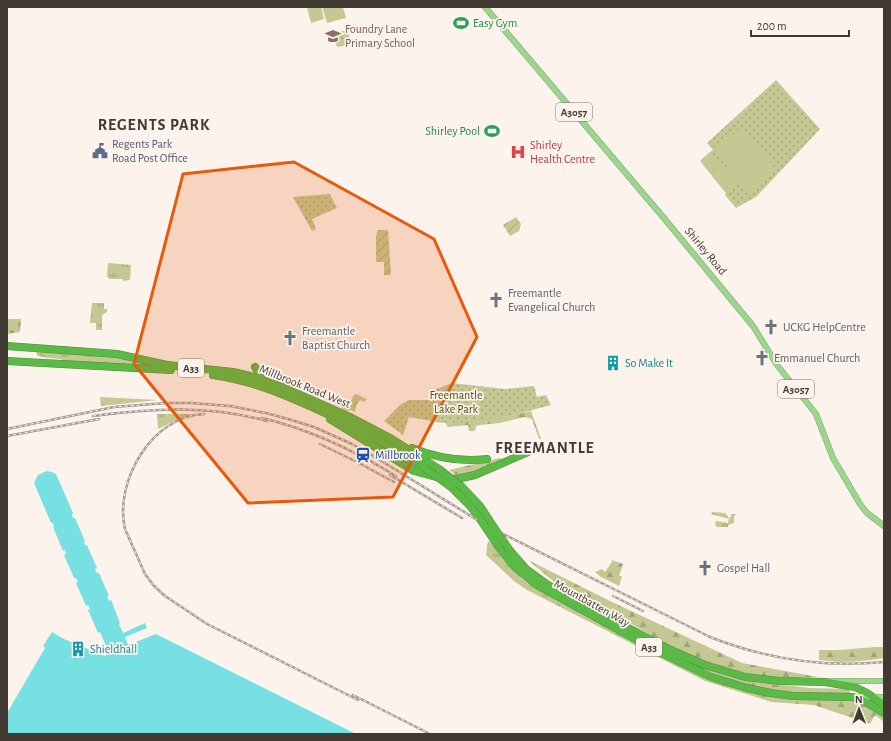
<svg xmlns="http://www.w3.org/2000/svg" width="891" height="741" viewBox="0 0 891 741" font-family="'Alegreya Sans',sans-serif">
  <defs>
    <pattern id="grass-tufts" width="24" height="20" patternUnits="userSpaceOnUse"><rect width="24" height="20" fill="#c4c892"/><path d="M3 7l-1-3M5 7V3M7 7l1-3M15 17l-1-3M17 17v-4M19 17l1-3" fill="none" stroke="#a1a378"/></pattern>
    <pattern id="forest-firs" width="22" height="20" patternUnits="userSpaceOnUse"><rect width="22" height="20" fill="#c4c892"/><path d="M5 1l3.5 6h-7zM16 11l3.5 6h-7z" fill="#a1a378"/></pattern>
    <pattern id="cemetery-stones" width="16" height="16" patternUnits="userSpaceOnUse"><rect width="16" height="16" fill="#c4c892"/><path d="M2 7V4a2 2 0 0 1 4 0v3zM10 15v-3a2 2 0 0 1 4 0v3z" fill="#a1a378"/></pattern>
    <pattern id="park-dots" width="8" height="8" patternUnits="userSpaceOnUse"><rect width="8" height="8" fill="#c4c892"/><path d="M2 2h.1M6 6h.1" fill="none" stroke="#a1a378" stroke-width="1.8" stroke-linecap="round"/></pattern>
    <pattern id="garden-furrows" width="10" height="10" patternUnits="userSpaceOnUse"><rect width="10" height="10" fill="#c4c892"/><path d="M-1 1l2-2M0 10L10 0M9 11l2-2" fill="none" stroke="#a1a378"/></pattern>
  </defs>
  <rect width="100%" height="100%" fill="#fcf3ed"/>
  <path fill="url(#grass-tufts)" d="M108,263L131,265L130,280L123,281V279H109L107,276Z
    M92,303H104V309H107V312L102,315V330H96V323H90Z
    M36,351L117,356L154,364L153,366L63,361L61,359C53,358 45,359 37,355Z
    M100,397L158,400L101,406Z
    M157,414H193L174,421L158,429Z
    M712,512L725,513L730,519L731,514H736L734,516V523L728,525V527H717L715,524L716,521L728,523L729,519L711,514Z
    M488,541L493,544L502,556L523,579L546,594L643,647L760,694L759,698L705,681L527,590L514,581L486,555Z
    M666,650L692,663L716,672L753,682L750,686L700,670L665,652Z"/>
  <path fill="url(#forest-firs)" d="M356,394L367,399L364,402L360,400L356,405L355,412L350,410L348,411L342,409L343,406L347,408L354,395Z
    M531,411L541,439H539L532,419L525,417L500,423L480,425L476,426L475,431H469L468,425L448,427L446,423L510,416Z
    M500,458L505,461L475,472L457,476L449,470Z
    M528,560L612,602L742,663L818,677L797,678L757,676L708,664L668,646L607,609L591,602L559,586Z
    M612,560L623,564L619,576H622L619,586L601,577L595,572L602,569L605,572C607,568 611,565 612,560Z
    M875,647H883L884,658C862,662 841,663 819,660V650H839Z
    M753,682L810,688L850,689V694L797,693L750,686Z
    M760,694L857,701L884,716V722L875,715L870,724L814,705L771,702L759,698Z"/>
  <path fill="url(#cemetery-stones)" d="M7,319H21L20,332L7,334Z"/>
  <path fill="url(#park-dots)" d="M347,30L351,42L347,43V45L337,47L333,34Z
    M776,80L820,129L756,197L736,208L725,195L726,193L700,161L713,150L707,143Z
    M330,194L337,208L312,219L316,229L312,231L293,197Z
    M452,383L505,389L534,386L537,397L546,395L551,405L510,416L463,422L443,423L409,417L403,435L384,421L401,404L409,400H430L433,397L434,390Z"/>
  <path fill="url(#garden-furrows)" d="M516,217L521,224L519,231L510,236L503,225Z
    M378,230H388L391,275H384V262H376V236Z"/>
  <path fill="#c4c892" d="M312,7H321L324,19L311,23L307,8Z
    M322,7H343L346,18L327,23Z
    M742,127L777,170L749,194L739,182L726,193L716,181L720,177L716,180L711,174L723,164L728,170L729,169L714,151Z
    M711,151L716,158L710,163L717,158L722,164L710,173L701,160Z"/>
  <path fill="#76e0e2" d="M47,471L52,472L56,474L73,513L72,515L73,518H75L85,541L84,542L85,545H87L97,568L95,569L97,573H99L109,596L107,597L109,601L111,600L120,623L119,624L123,633L145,623L147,628L125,637L128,645L156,634L356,734H7V713L45,648L43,646L52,632L64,639L105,656L109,653L100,632L98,633L88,610L90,609L88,605L86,606L76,583L78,582L76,578H74L64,555L66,554L65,550L63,551L53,527H54L53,523H51L34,483L38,475Z"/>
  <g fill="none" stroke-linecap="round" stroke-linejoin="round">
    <defs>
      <path id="major" d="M485,7L663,217L753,326L777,365L816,414L833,458L860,504L867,513L884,526
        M832,681H884
        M856,697H884"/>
      <path id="highway" d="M7,346L117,354L167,365L233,372L250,376L280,386L352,418L392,439L439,469
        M7,361L171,370
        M255,367L262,379
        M213,375C254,381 286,395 323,412C359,428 392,447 425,468
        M330,419L414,471L440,478L457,479L475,475L528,452
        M412,448C436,458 461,462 487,459
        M451,487L471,507L480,519
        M462,487L480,506L493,526
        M498,546L515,567L537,585L659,652L711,677L747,688L771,693L793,696L853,697L866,702L884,713
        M511,552L526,569L548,585L662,646L691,659L705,665L745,677L780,681L825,682L855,687L867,693L884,705"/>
    </defs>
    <use href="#major" stroke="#528c3f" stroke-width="6"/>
    <use href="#highway" stroke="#528c3f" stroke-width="8"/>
    <use href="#major" stroke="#9dd590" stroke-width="5.5"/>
    <use href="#highway" stroke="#5bb946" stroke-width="7"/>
    <defs>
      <path id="rail" d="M204,414C152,416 114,481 125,529L145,574L154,586L165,596L207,624L358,700
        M93,416C152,408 209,405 267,421
        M262,418C309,429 355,451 396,476
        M7,429L114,407L166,403H190L230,406L266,413L288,419L314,427L352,444L375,457L487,526L710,637C766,659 824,668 884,662
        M7,436L99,419
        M320,444L357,462L394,482
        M390,475L462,518
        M613,596L643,611
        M353,695L430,734"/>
    </defs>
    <use href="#rail" stroke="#a69d97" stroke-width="2.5"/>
    <use href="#rail" stroke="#fcf3ed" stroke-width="1" stroke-dasharray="3" stroke-linecap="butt"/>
    <defs>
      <path id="highway-bridge" d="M425,468L451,487
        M439,469L462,487
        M480,519L498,546
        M493,526L511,552"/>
    </defs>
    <use href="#highway-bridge" stroke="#528c3f" stroke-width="8" stroke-linecap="butt"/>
    <use href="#highway-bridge" stroke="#5bb946" stroke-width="7"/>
  </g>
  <path fill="#e8590c" fill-opacity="0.2" stroke="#e8590c" stroke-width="3" stroke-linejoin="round" d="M294,162L434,239L477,337L393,497L248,503L134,364L183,174Z"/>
  <defs>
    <symbol id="stadium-bare" viewBox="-9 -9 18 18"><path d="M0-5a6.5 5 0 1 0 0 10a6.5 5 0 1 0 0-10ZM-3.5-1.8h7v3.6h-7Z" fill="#2e9e5b" stroke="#fcf3ed" stroke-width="2.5" paint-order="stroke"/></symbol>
    <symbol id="school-bare" viewBox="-9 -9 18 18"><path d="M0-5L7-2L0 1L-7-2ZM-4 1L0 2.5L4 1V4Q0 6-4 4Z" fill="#8d6e63" stroke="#fcf3ed" stroke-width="2.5" paint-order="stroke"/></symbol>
    <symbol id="civic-bare" viewBox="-9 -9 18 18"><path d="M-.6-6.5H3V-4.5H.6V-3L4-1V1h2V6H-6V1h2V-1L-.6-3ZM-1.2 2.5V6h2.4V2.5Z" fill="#5c6f8a" stroke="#fcf3ed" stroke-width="2.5" paint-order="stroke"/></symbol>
    <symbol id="hospital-bare" viewBox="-9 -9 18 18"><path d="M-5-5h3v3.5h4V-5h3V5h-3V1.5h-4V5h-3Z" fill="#e0444e" stroke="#fcf3ed" stroke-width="2.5" paint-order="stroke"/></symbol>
    <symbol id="church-bare" viewBox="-9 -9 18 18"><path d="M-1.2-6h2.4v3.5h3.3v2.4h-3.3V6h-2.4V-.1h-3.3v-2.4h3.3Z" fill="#6b7280" stroke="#fcf3ed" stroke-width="2.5" paint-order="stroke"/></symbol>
    <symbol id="building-bare" viewBox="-9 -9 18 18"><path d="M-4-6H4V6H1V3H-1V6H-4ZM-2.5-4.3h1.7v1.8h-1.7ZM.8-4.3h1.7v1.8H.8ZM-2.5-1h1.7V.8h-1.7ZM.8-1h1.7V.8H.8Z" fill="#0f9aa8" stroke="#fcf3ed" stroke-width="2.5" paint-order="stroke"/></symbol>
    <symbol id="station-bare" viewBox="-9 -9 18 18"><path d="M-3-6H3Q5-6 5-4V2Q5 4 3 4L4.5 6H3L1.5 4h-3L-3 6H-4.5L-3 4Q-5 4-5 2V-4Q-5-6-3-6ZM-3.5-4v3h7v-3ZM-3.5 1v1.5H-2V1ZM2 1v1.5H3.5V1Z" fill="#1a4fb4" stroke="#fcf3ed" stroke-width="2.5" paint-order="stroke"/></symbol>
  </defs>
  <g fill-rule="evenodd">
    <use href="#stadium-bare" x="450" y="12" width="22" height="22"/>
    <use href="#school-bare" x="322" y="25" width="22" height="22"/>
    <use href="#stadium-bare" x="481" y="120" width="22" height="22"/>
    <use href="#civic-bare" x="89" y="140" width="22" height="22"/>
    <use href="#hospital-bare" x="507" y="141" width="22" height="22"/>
    <use href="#church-bare" x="485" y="289" width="22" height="22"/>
    <use href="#church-bare" x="760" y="316" width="22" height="22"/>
    <use href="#church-bare" x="279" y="327" width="22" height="22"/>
    <use href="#church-bare" x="751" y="347" width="22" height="22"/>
    <use href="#building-bare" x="602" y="352" width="22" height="22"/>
    <use href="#station-bare" x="352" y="444" width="22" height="22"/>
    <use href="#church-bare" x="694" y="557" width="22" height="22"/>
    <use href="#building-bare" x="67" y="638" width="22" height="22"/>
  </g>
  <g text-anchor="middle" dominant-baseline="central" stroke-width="3.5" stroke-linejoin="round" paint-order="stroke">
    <g fill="#fcf3ed" stroke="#7a716b" stroke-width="1">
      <rect x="556" y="103" width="36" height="18" rx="3"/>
      <rect x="178" y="359" width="26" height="18" rx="3"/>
      <rect x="778" y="380" width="36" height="18" rx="3"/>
      <rect x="636" y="638" width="26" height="18" rx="3"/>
    </g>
    <g font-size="11" font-weight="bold" fill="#423933">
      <text x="574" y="112">A3057</text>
      <text x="191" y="368">A33</text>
      <text x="796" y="389">A3057</text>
      <text x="649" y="647">A33</text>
    </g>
    <g font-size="12" fill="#27864d" stroke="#fcf3ed" text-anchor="start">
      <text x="473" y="23">Easy Gym</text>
      <text x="480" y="131" text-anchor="end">Shirley Pool</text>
    </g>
    <g font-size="12" fill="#785e54" stroke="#fcf3ed" text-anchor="start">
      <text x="345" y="29">Foundry Lane<tspan x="345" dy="14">Primary School</tspan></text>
    </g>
    <g font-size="12" fill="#4e5e75" stroke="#fcf3ed" text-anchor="start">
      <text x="112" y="144">Regents Park<tspan x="112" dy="14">Road Post Office</tspan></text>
    </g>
    <g font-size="12" fill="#be3a42" stroke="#fcf3ed" text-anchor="start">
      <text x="530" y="145">Shirley<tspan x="530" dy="14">Health Centre</tspan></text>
    </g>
    <g font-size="12" fill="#423933" stroke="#fcf3ed">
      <text transform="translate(706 251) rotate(50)">Shirley Road</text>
      <text transform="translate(305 386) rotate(22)">Millbrook Road West</text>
      <text transform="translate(592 603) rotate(29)">Mountbatten Way</text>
    </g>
    <g font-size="12" fill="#5b616d" stroke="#fcf3ed" text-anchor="start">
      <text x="508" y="293">Freemantle<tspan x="508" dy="14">Evangelical Church</tspan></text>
      <text x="783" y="327">UCKG HelpCentre</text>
      <text x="302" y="331">Freemantle<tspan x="302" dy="14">Baptist Church</tspan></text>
      <text x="774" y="358">Emmanuel Church</text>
      <text x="717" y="568">Gospel Hall</text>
    </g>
    <g font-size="12" fill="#0d838f" stroke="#fcf3ed" text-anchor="start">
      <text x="625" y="363">So Make It</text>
      <text x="90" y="649">Shieldhall</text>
    </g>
    <g font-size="12" fill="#4b4d15" stroke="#fcf3ed">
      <text x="456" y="395">Freemantle<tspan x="456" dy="14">Lake Park</tspan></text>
    </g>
    <g font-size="12" fill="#164399" stroke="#fcf3ed" text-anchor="start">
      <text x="375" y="455">Millbrook</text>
    </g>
    <g font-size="16" font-weight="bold" letter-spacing="1" fill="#423933" stroke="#fcf3ed">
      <text x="154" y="125">REGENTS PARK</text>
      <text x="545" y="448">FREEMANTLE</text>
    </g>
  </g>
  <rect width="891" height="741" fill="none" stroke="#423933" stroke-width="16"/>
  <g transform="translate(859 709) rotate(359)" stroke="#fcf3ed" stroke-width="3" paint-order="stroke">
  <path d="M0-3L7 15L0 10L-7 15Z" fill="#423933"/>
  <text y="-6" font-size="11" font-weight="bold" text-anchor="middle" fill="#423933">N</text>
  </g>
  <path d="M751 30v6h98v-6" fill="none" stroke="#423933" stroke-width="2"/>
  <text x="757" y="30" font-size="12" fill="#423933" stroke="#fcf3ed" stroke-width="3" paint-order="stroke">200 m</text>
</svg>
